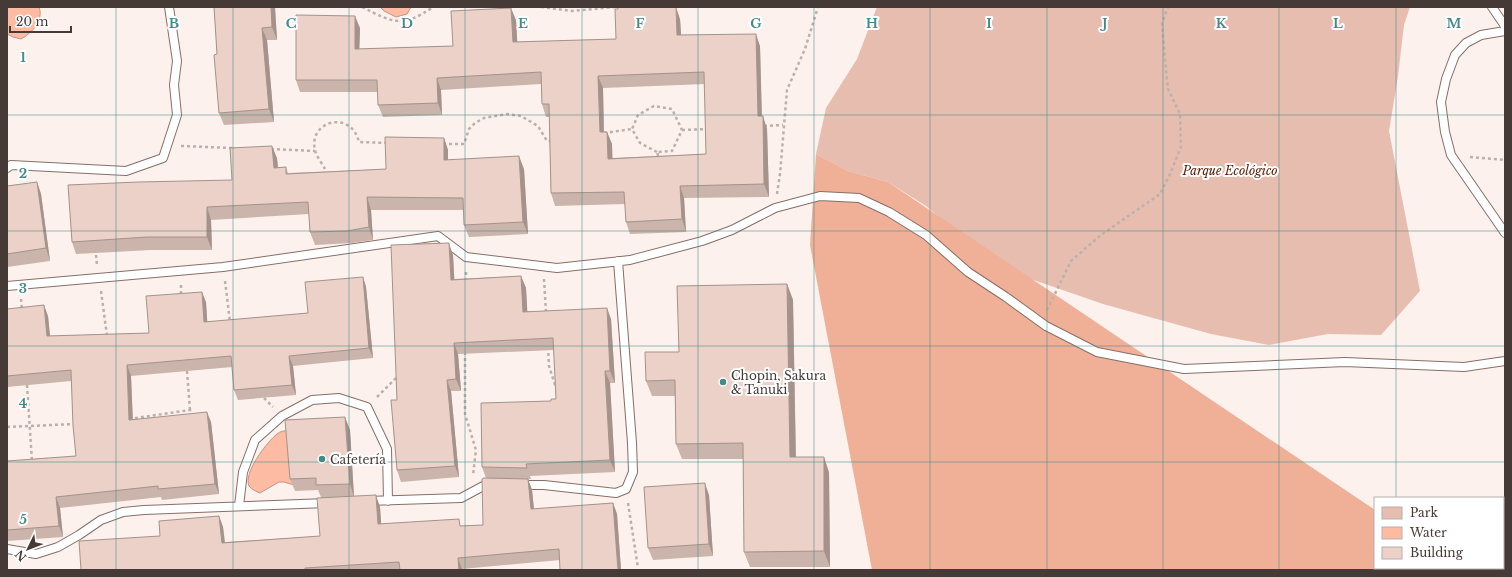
<svg xmlns="http://www.w3.org/2000/svg" width="1512" height="577" viewBox="0 0 1512 577" font-family="'Libre Baskerville',serif">
  <rect width="100%" height="100%" fill="#fcf1ed"/>
  <path fill="#e6bdae" d="M877,7H1410L1404,25L1398,76L1389,131L1420,291L1381,335L1328,334L1269,345L1211,334L1103,304L1025,277L969,242L926,206L888,182L848,171L816,154L826,108L857,59Z"/>
  <path fill="#f0af97" d="M816,154L848,171L888,182L1375,510V568H1460L1463,570H872L810,245Z"/>
  <path fill="#fcbba2" stroke="#c59482" d="M7,7H39C44,20 32,33 21,39L13,37L7,34Z
    M380,7H411L407,14L396,17L384,11Z
    M289,430L294,485L284,482H279L260,493C256,491 252,490 249,486C243,473 267,442 277,434C280,431 285,431 289,430Z"/>
  <g fill="none" stroke-linecap="round" stroke-linejoin="round">
    <defs>
      <path id="lane" d="M1492,7L1505,26
        M1505,31L1481,35L1466,43L1455,55L1446,79L1441,102L1445,132L1451,155L1505,233
        M7,168L11,165L126,171L163,158L177,115L174,85L177,61L169,7
        M7,286L223,267L438,236L466,257L557,268L630,260L702,241L732,230L775,208L820,196L859,198L889,212L926,235L968,272L1006,297L1046,326L1097,352L1184,369L1345,362L1464,367L1505,361
        M519,485H544L616,493L626,489L633,472L632,443L618,261
        M367,501L461,498L487,484H492
        M239,506L243,472L255,440L282,416L312,400L339,398L367,407L387,449L388,501
        M7,549L36,554L58,547L79,535L101,520L123,512L144,510L327,503"/>
    </defs>
    <use href="#lane" stroke="#876f67" stroke-width="10"/>
    <path stroke="#bbb0ac" stroke-width="2.5" stroke-dasharray="3 3" stroke-linecap="butt" d="M362,7C393,23 403,28 433,7
      M541,7L572,11L615,7
      M764,126L783,125
      M682,130L707,129
      M604,133L632,129
      M443,144H464L469,129L475,123L484,118L507,114L521,116L538,126L547,141H552
      M181,146L232,148
      M271,149L315,151
      M657,152L640,143L632,129L638,115L654,106L672,109L682,130L672,151L657,152L659,159
      M1470,157L1505,160
      M325,169C322,163 316,156 315,150C308,121 351,109 359,142L388,143
      M777,194L780,174L787,90L805,49L818,7
      M96,255L97,265
      M544,279L546,312
      M225,281L230,322
      M466,281V270
      M181,285V296
      M101,291L107,336
      M21,299L22,310
      M1047,310L1071,261L1101,235L1160,194L1170,174L1181,147L1180,114L1168,89L1165,60L1162,23L1168,7
      M548,347L549,366L557,391
      M465,352V414L476,450L473,475
      M187,371L190,410
      M27,385L32,461
      M377,397L399,375
      M264,398L273,407
      M129,419L190,410V415
      M7,427L74,424
      M628,503L638,568"/>
    <use href="#lane" stroke="#fff" stroke-width="8"/>
  </g>
  <path fill="#cab4ab" fill-rule="evenodd" d="M214,7H275L277,40H267L274,122L224,125L219,113L217,54Z
    M680,19L681,35L760,46L762,116L767,129L769,197L684,198L686,232L630,234L626,222L625,204L555,206L551,193L549,117H546L542,104L541,84L441,90L442,115L383,117L378,105V92H300L296,80L360,28L359,49L453,46L516,20L517,42L616,39ZM705,84L706,154L612,158V144L607,132H604L603,88Z
    M444,138L448,150V160L524,169L528,234L469,237L464,225V210H371L373,240L352,243L315,245L310,232L309,214L211,220L212,250H151L76,254L72,242L232,180L277,158L278,167H286L288,173L386,169Z
    M37,182L41,194L50,261L7,267V186Z
    M453,255L454,279L521,276L526,288L527,311L611,319L615,383H610L615,472L530,476L531,479H528L532,490L534,509L613,503L617,514L621,570H560V560L462,569L463,570H81L160,536L219,516L223,527L225,542L320,536L321,497L318,490L295,491L290,479L350,430L354,496L380,507L381,524L462,526L483,525L486,478L482,467L551,401L556,399L554,350L458,354L461,391H451L459,477L401,482L397,470V400Z
    M363,277L366,287L373,358L293,366L296,395L238,400L234,390L232,367L131,376L133,419L211,422L219,494L162,500L161,497L60,508L63,537L7,541V461L76,456L71,381L7,387V309L48,316L50,336L149,333L206,302L207,322L308,313Z
    M787,284L793,300L796,457L829,472L830,567H750L744,552L743,459H682L676,444L675,396H652L646,381L679,352Z
    M709,495L713,556L653,560L648,548Z"/>
  <path fill="#a4928b" d="M271,7H275L277,40L272,27Z
    M676,7L680,19L682,48L677,35Z
    M511,8L516,20L518,54L513,42Z
    M355,16L360,28L359,61L355,49Z
    M262,28L267,40L274,122L269,109Z
    M756,34L760,46L762,129L758,116Z
    M598,76L603,88L604,144L600,132Z
    M437,78L441,90L442,115L438,103Z
    M763,116L767,129L769,197L764,184Z
    M607,132L612,144L613,171L608,159Z
    M444,138L448,150V173L444,160Z
    M272,146L277,158L279,180L274,168Z
    M519,156L524,169L528,234L523,222Z
    M37,182L41,194L50,261L46,248Z
    M680,186L684,198L686,232L682,219Z
    M367,197L371,210L373,240L369,227Z
    M207,207L211,220L212,250L207,237Z
    M449,243L453,255L455,291L451,280Z
    M521,276L526,288L528,323L523,312Z
    M363,277L366,287L373,358L369,348Z
    M787,284L793,300L796,472L790,457Z
    M202,292L206,302L208,333L204,322Z
    M44,305L48,316L51,346L47,336Z
    M607,308L611,319L615,383L610,371Z
    M454,343L458,354L461,391L456,379Z
    M289,356L293,366L296,395L292,385Z
    M127,365L131,376L133,430L129,420Z
    M605,371L610,383L615,472L610,460Z
    M447,380L451,391L459,477L455,466Z
    M207,412L211,422L219,494L215,484Z
    M345,417L350,430L354,497L350,484Z
    M824,457L829,472L830,567L824,551Z
    M528,479L532,490L535,520L531,509Z
    M705,483L709,495L713,556L709,544Z
    M376,495L380,507L382,535L378,524Z
    M56,497L60,508L63,537L59,526Z
    M613,503L617,514L621,570H618Z
    M219,516L223,527L226,554L222,543Z
    M458,558L462,569L463,570H459Z"/>
  <path fill="#ebd1c7" stroke="#a4928b" fill-rule="evenodd" d="M214,7H271L272,27L262,28L269,109L219,113L214,55L217,54Z
    M618,7H676L677,35L756,34L758,116H763L764,184L680,186L682,219L626,222L624,192L551,193L549,104H542L541,72L437,78L438,103L378,105L377,80H296V15L355,16V49L453,46L451,11L511,8L513,42L616,39L615,9H618ZM704,72L706,154L608,159L607,132H600L598,76Z
    M385,137L444,138V160L519,156L523,222L464,225L463,198L367,197L369,227L347,231L310,232L308,202L207,207V237H147L72,242L68,185L138,182L232,180L230,148L272,146L274,168L286,167V174L386,169Z
    M37,182L46,248L7,254V186Z
    M449,243L451,280L521,276L523,312L607,308L610,371H605L610,460L526,464L527,468L482,467L481,403L551,401V399H556L553,338L454,343L456,379L447,380L455,466L397,470L391,400H397L391,245Z
    M363,277L369,348L289,356L292,385L234,390L231,356L127,365L129,420L207,412L215,484L158,489V486L56,497L59,526L7,530V461L76,456L73,426L71,370L7,376V309L44,305L47,336L149,333L146,296L202,292L204,322L308,313L305,282Z
    M787,284L790,457H824V551L744,552L743,443L676,444L675,380L646,381L645,352H679L677,286Z
    M345,417L350,484L316,485V478L290,479L285,420Z
    M484,478L528,479L531,509L613,503L618,570H560L559,549L458,558L459,570H400L399,562L305,568V570H81L79,541L160,536L159,521L219,516L222,543L320,536L317,498L376,495L378,524L459,519L460,526L483,525L482,479Z
    M705,483L709,544L648,548L644,487Z"/>
  <path fill="none" stroke="#438b87" stroke-width="1" stroke-opacity="0.55" d="M116,7V570M233,7V570M349,7V570M465,7V570M582,7V570M698,7V570M814,7V570M930,7V570M1047,7V570M1163,7V570M1279,7V570M1396,7V498M7,115H1505M7,231H1505M7,346H1505M7,462H1505M1396,568V570"/>
  <g fill="#438b87" stroke="#fff" stroke-width="1.5">
    <circle cx="723" cy="382" r="4"/>
    <circle cx="322" cy="459" r="4"/>
  </g>
  <g text-anchor="middle" dominant-baseline="central" stroke-width="4" stroke-linejoin="round" paint-order="stroke">
    <g font-size="12" font-style="italic" fill="#5a2108" stroke="#fff">
      <text x="1230" y="170">Parque Ecológico</text>
    </g>
    <g font-size="12" fill="#453a36" stroke="#fff" text-anchor="start">
      <text x="731" y="375">Chopin, Sakura<tspan x="731" dy="14">&amp; Tanuki</tspan></text>
      <text x="330" y="459">Cafetería</text>
    </g>
  </g>
  <g font-size="13" text-anchor="middle" font-weight="bold" fill="#438b87" stroke="#fff" stroke-width="4" stroke-linejoin="round" paint-order="stroke">
    <text x="174" y="28">B</text>
    <text x="291" y="28">C</text>
    <text x="407" y="28">D</text>
    <text x="523" y="28">E</text>
    <text x="640" y="28">F</text>
    <text x="756" y="28">G</text>
    <text x="872" y="28">H</text>
    <text x="989" y="28">I</text>
    <text x="1105" y="28">J</text>
    <text x="1221" y="28">K</text>
    <text x="1338" y="28">L</text>
    <text x="1454" y="28">M</text>
    <text x="23" y="62">1</text>
    <text x="23" y="178">2</text>
    <text x="23" y="293">3</text>
    <text x="23" y="408">4</text>
    <text x="23" y="524">5</text>
  </g>
  <rect width="1512" height="577" fill="none" stroke="#453a36" stroke-width="16"/>
  <rect x="1374" y="497" width="130" height="72" fill="#ffffff" stroke="#b5b0af"/>
  <rect x="1382" y="507" width="20" height="12" fill="#e6bdae" stroke="#b5b0af"/>
  <text x="1410" y="517" font-size="12" fill="#453a36">Park</text>
  <rect x="1382" y="527" width="20" height="12" fill="#fcbba2" stroke="#b5b0af"/>
  <text x="1410" y="537" font-size="12" fill="#453a36">Water</text>
  <rect x="1382" y="547" width="20" height="12" fill="#ebd1c7" stroke="#b5b0af"/>
  <text x="1410" y="557" font-size="12" fill="#453a36">Building</text>
  <g transform="translate(28 549) rotate(227)" stroke="#ffffff" stroke-width="3" paint-order="stroke">
  <path d="M0-3L7 15L0 10L-7 15Z" fill="#453a36"/>
  <text y="-6" font-size="11" font-weight="bold" text-anchor="middle" fill="#453a36">N</text>
  </g>
  <path d="M10 26v6h61v-6" fill="none" stroke="#453a36" stroke-width="2"/>
  <text x="16" y="26" font-size="12" fill="#453a36" stroke="#ffffff" stroke-width="3" paint-order="stroke">20 m</text>
</svg>
